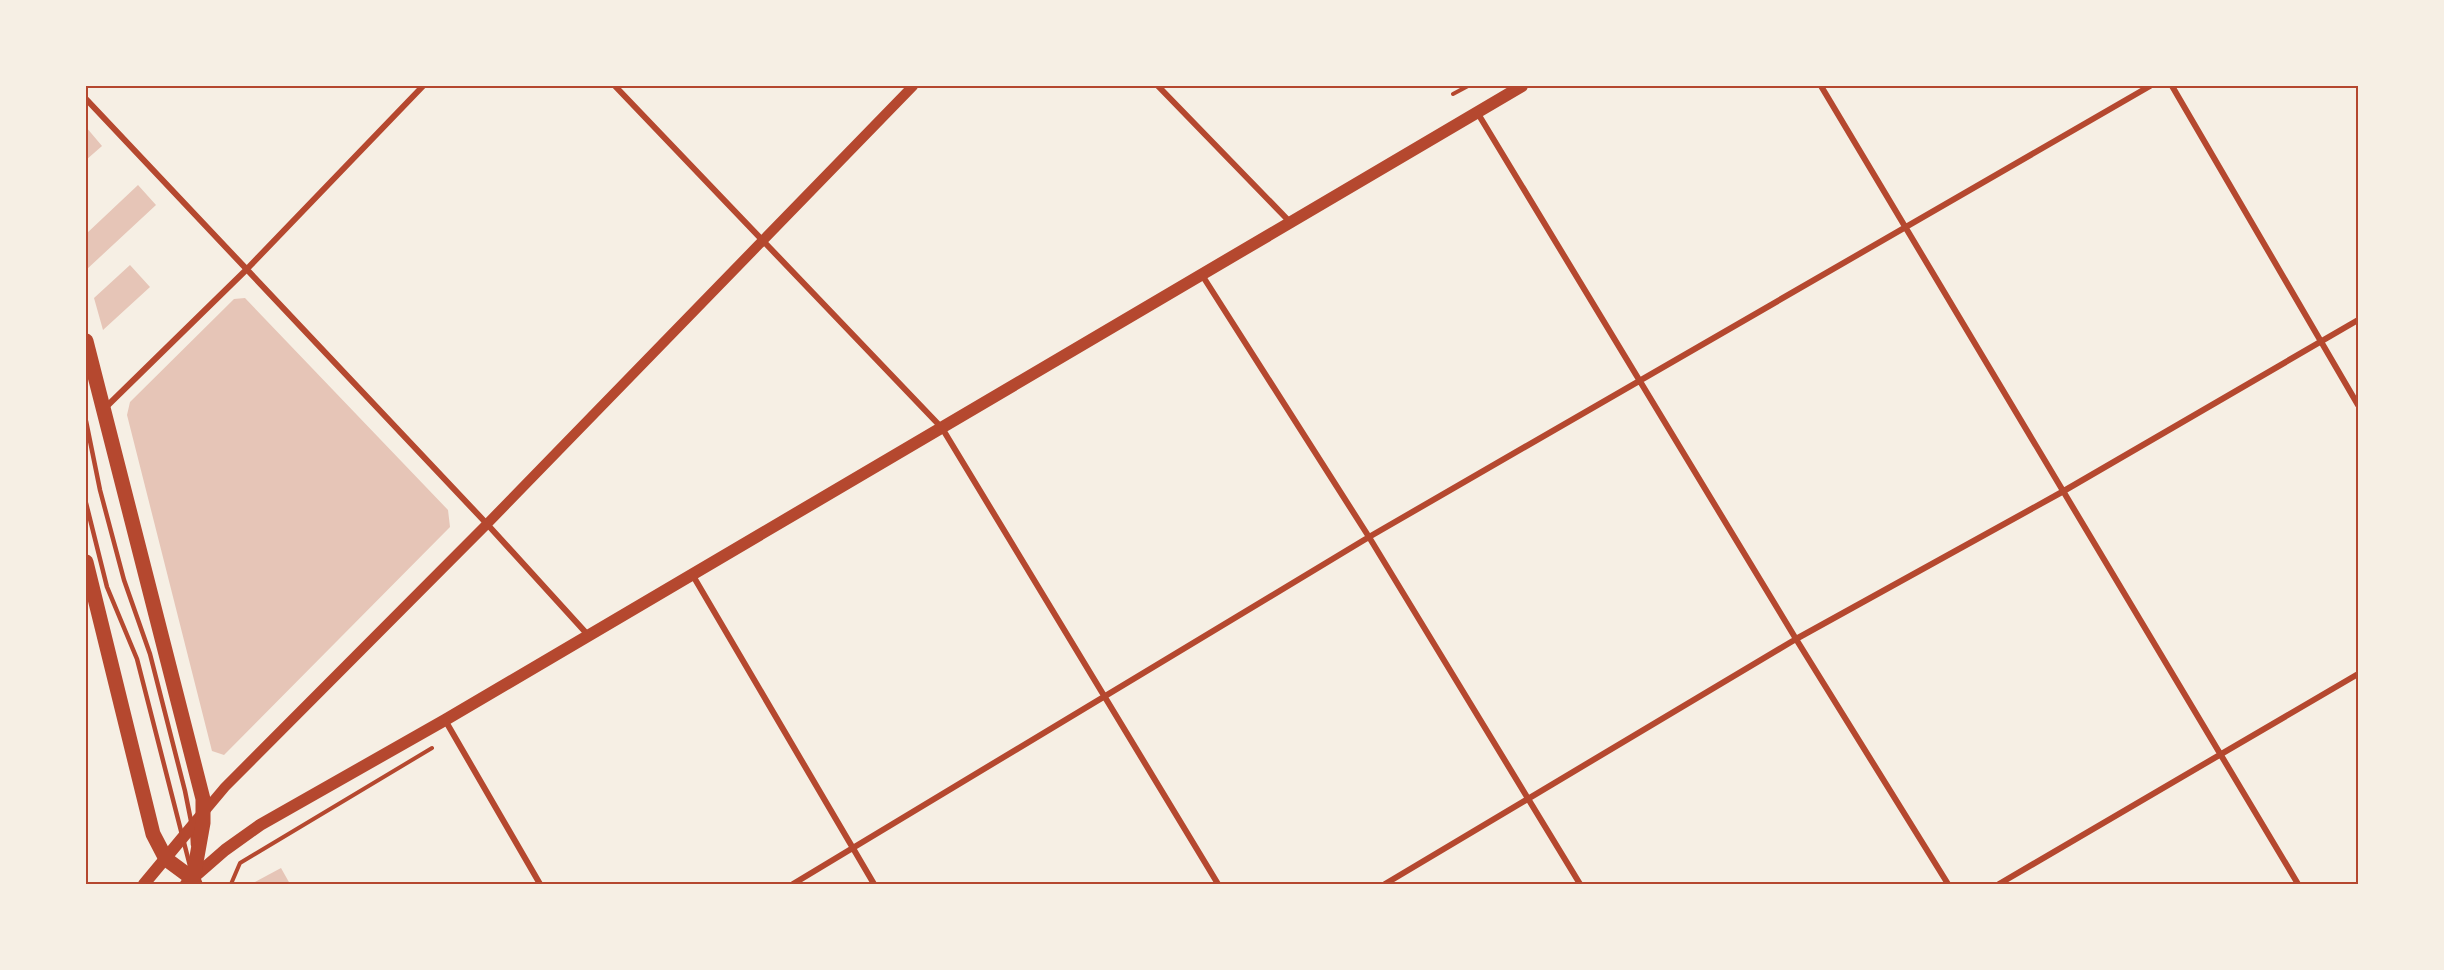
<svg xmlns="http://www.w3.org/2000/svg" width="2444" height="970" viewBox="0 0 2444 970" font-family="'Varela Round',sans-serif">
  <rect width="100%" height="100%" fill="#f6efe4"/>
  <path fill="#e6c5b7" d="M86,127L102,146L86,160Z
    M138,185L156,205L86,270V234Z
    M130,265L150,287L103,330L94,298Z
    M245,298L448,510L450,527L224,755L212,751L127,415L130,402L234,299Z
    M281,868L290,884H251Z"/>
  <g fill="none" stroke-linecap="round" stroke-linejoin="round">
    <path stroke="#b5482f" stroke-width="4" d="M1453,94L1468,86
      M231,884L240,863L432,748"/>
    <path stroke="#b5482f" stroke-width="4.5" d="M86,421L100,490L124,580L150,654L185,791L192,826L193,845
      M86,503L107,587L137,659L190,866"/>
    <path stroke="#b5482f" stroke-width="6" d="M615,86L942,428L1218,884
      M1158,86L1290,222
      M1821,86L2298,884
      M2172,86L2358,405
      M86,99L487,524L588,635
      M1477,112L1796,639L1948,884
      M1202,275L1369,537L1580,884
      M104,409L246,270L423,86
      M692,574L874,884
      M445,720L540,884
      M793,884L1369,537L2150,86
      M1385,884L1796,639L2062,492L2358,320
      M1999,884L2358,674"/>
    <path stroke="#b5482f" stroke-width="10" d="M204,812L225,787L487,524L913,86"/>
    <path stroke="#b5482f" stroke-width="12" d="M144,884L204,812
      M186,884L225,850L260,825L445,720L1522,86"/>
    <path stroke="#b5482f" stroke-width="15" d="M86,341L203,799V823L193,879
      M86,562L153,834L166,859L193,879L195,884"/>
  </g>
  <rect width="2444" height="970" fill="none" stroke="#f6efe4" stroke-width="174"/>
  <rect x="87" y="87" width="2270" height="796" fill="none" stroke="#b5482f" stroke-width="2"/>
</svg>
